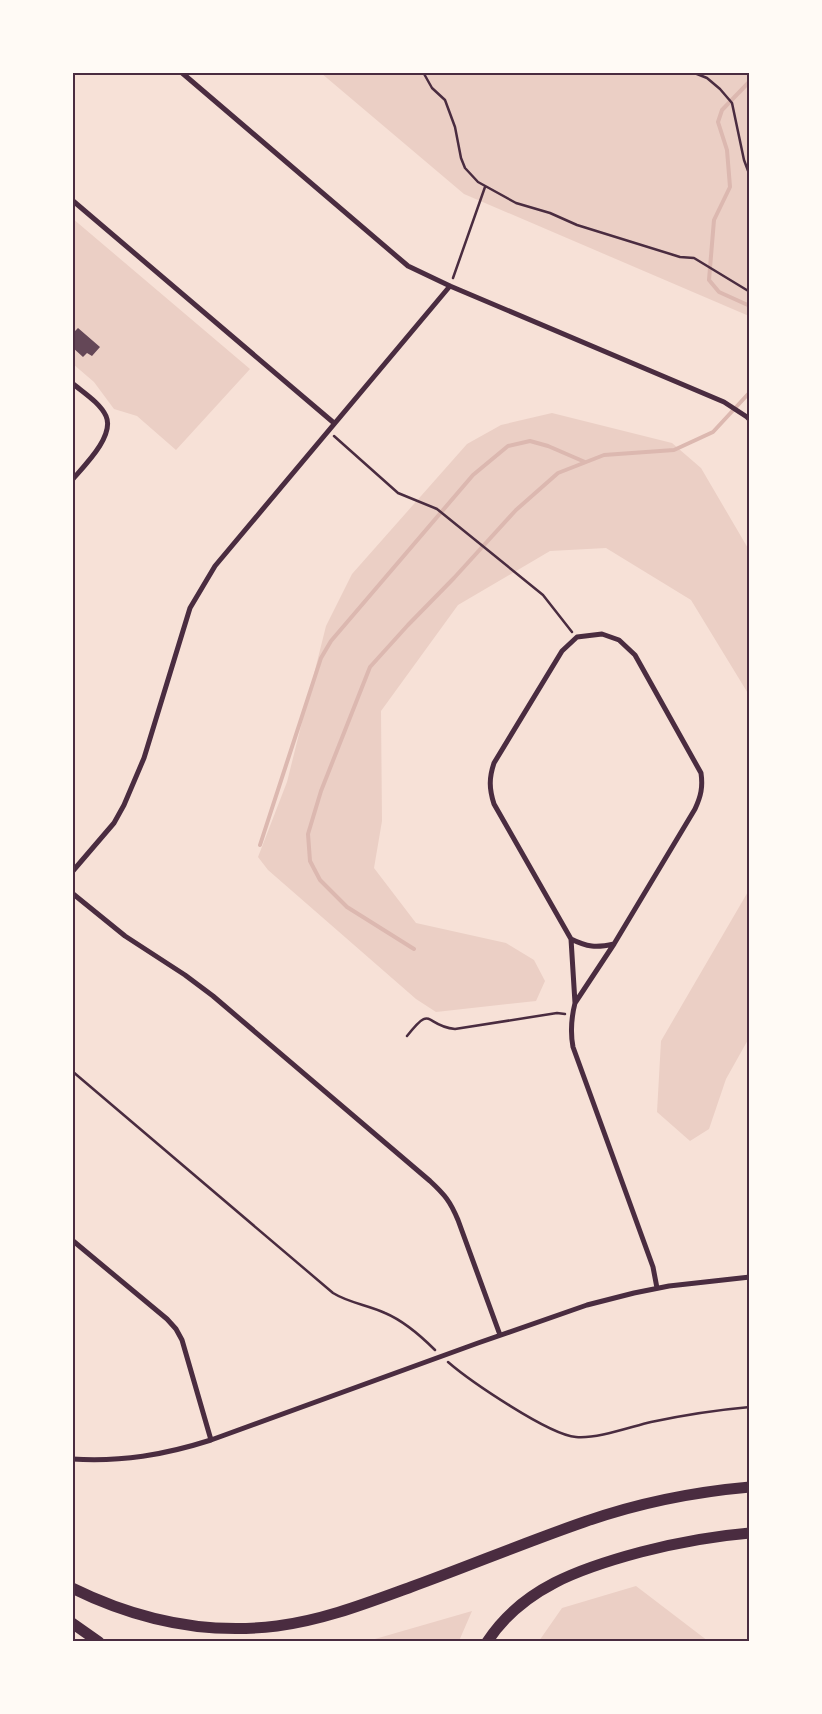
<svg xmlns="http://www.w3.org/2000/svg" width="822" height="1714" viewBox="0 0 822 1714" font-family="'Exo 2',sans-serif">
  <rect width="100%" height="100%" fill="#f7e1d7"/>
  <path fill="#ebcfc5" d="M321,73H749V316L464,194Z
    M72,218L250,369L176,450L137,416L114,409L94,382L73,364Z
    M552,413L672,443L701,468L749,550V695L691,600L606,548L550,551L458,605L381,711L382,821L374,868L416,923L506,943L534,960L545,981L536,1001L436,1012L416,999L268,870L258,857L287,782L326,626L352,574L467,444L501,425Z
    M749,890V1038L726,1079L709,1129L690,1141L657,1112L661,1041Z
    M636,1586L708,1641H539L562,1608Z
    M472,1611L459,1641H368Z"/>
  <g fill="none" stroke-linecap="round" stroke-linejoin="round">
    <path stroke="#dcb8b0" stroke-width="4" d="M750,81L722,110L718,122L727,150L730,187L714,220L709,280L719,292L750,306
      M260,845L321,658L331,641L473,475L508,446L530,441L548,446L585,462
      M414,949L347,907L320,880L310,861L308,834L321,791L370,667L408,625L454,578L516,510L558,473L604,455L674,450L713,432L750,392"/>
  </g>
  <path fill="#644757" d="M78,328L100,347L92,356L87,353L83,357L72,347V334Z"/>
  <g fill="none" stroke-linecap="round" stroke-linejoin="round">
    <path stroke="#4a2c40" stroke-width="2.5" d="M423,72L432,88L445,100L455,127L461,158L465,168L478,182L516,203L550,213L577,225L680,257L694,258L750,292
      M692,72L707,78L720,89L732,103L744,160L750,176
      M453,278L485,187
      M334,436L398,493L437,509L543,595L572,632
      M407,1036C433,1003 424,1026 455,1029L557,1013L565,1014
      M72,1071L333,1293C349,1303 368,1305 385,1313C404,1321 420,1335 435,1350
      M448,1362C470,1381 549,1435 576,1437C597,1439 630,1427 651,1422C684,1415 716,1410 750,1407"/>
    <path stroke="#4a2c40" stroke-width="5" d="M181,72L408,266L450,286L724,402L747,417L750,420
      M72,200L334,423
      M72,383C84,393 100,403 106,416C115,436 84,466 72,480
      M72,872L114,823L124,805L144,758L190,608L215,566L450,286
      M72,893L125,936L185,975L213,996L430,1181C445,1195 450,1201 458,1220L500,1335
      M571,939L575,1003L614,944L695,809C701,796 703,787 701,773L635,655L619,640L602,634L577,637L562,651L494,763C489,778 489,788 494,804L571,939C587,947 596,948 614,944
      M575,1003C571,1019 570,1031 573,1047L653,1267L657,1288
      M72,1240L167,1319L176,1329L182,1340L211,1440
      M72,1459C122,1462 164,1455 211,1440L478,1343L587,1305L634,1293L669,1286L750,1277"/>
    <path stroke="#4a2c40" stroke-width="11" d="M72,1588C137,1620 206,1635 277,1626C324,1620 367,1603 411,1587C469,1566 526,1542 584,1522C638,1503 693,1492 750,1487
      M72,1623L99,1642
      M487,1642C522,1588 581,1568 641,1552C676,1543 713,1536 750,1533"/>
  </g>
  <rect width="822" height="1714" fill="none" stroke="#fffaf5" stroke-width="148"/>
  <rect x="74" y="74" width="674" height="1566" fill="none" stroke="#4a2c40" stroke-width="2"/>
</svg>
